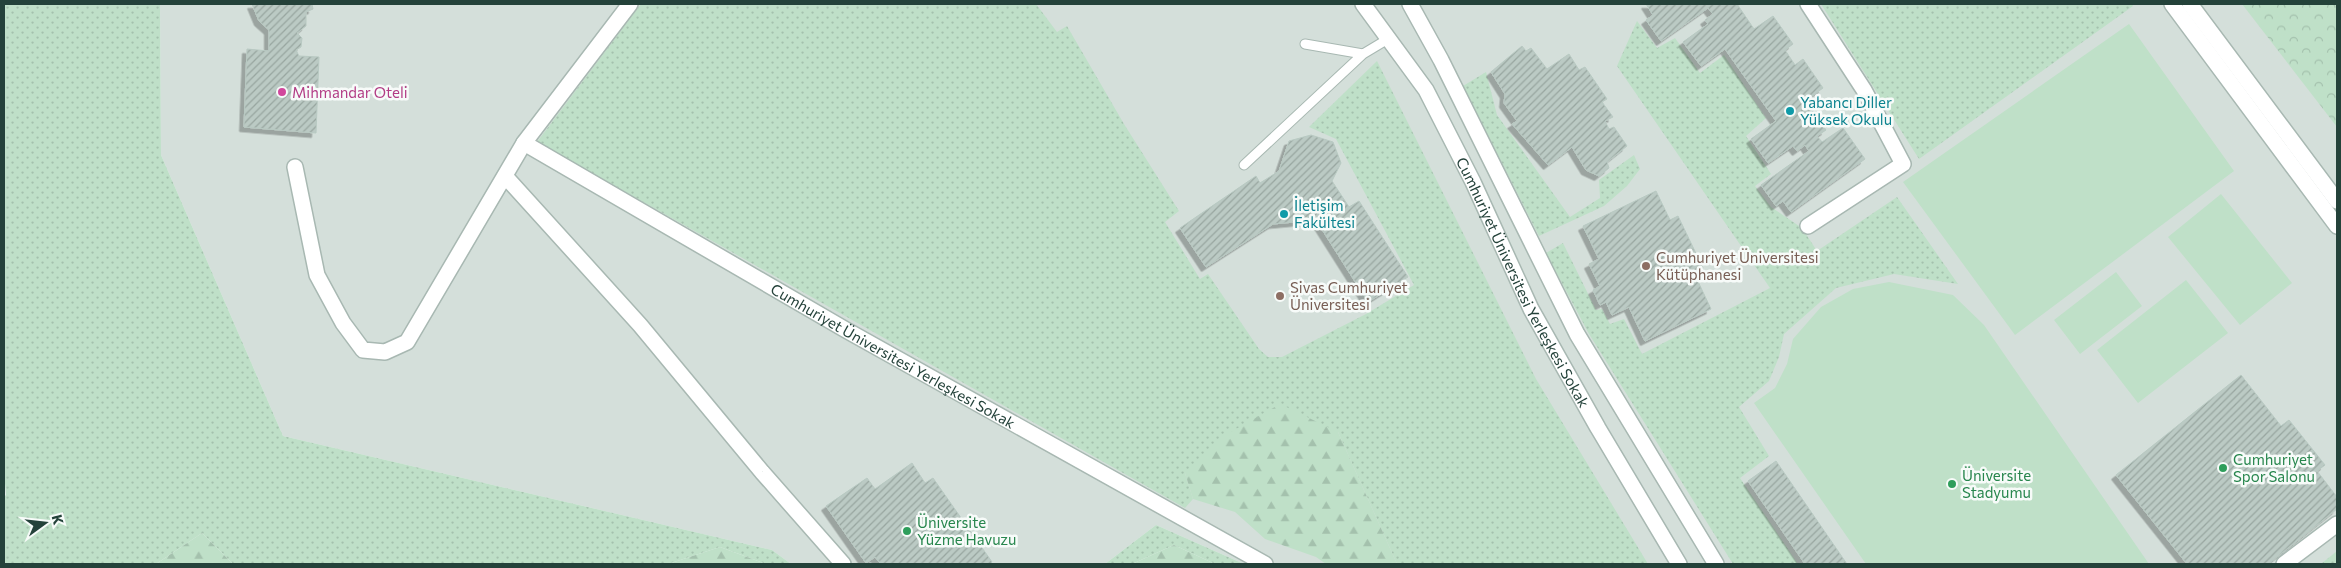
<svg xmlns="http://www.w3.org/2000/svg" width="2341" height="568" viewBox="0 0 2341 568" font-family="Commissioner,sans-serif">
  <defs>
    <pattern id="grass-dots" width="8" height="8" patternUnits="userSpaceOnUse" patternTransform="scale(1.25)"><rect width="8" height="8" fill="#bfe0c8"/><path d="M2 2h.1M6 6h.1" fill="none" stroke="#a4c1ad" stroke-width="1.8" stroke-linecap="round"/></pattern>
    <pattern id="forest-firs" width="22" height="20" patternUnits="userSpaceOnUse" patternTransform="scale(1.25)"><rect width="22" height="20" fill="#bfe0c8"/><path d="M5 1l3.5 6h-7zM16 11l3.5 6h-7z" fill="#a4c1ad"/></pattern>
    <pattern id="park-crowns" width="20" height="18" patternUnits="userSpaceOnUse" patternTransform="scale(1.25)"><rect width="20" height="18" fill="#bfe0c8"/><path d="M2 6a3 3 0 1 1 6 0M12 15a3 3 0 1 1 6 0" fill="none" stroke="#a4c1ad"/></pattern>
    <pattern id="building-hatch" width="6" height="6" patternUnits="userSpaceOnUse" patternTransform="scale(1.25)"><rect width="6" height="6" fill="#bbcac4"/><path d="M-1 1l2-2M0 6l6-6M5 7l2-2" fill="none" stroke="#98a6a0"/></pattern>
    <filter id="shadow"><feDropShadow dx="-4.5" dy="4.5" stdDeviation="0" flood-color="#0004"/></filter>
  </defs>
  <rect width="100%" height="100%" fill="#e6efeb"/>
  <path fill="#d4dfda" d="M160,4H2337V564H1244L1156,525L1105,564H791L772,550L283,436L161,155Z"/>
  <path fill="url(#grass-dots)" d="M4,4H160L161,155L283,436L772,550L791,564H766L720,547L668,564H233L202,533L156,564H4V497L6,495L4,472Z
    M641,4H1036L1057,32L1067,26L1124,124L1179,211L1165,222L1200,279L1208,274L1259,349L1268,357H1282L1366,314L1414,285L1336,139L1309,127L1377,61L1536,379L1648,564H1397L1338,432L1185,473L1193,499L1185,508L537,142Z
    M1821,4H2132L2133,6L1919,159Z
    M1637,21L1657,48L1675,38L1700,73L1724,55L1766,118L1746,136L1771,174L1755,186L1771,207L1802,228L1817,251L1897,197L1958,284L1894,274L1836,288L1784,334L1779,357L1769,381L1739,407L1769,456L1740,478L1798,564H1733L1589,334L1546,253L1563,243L1596,310L1602,309L1610,324L1624,319L1642,354L1770,288L1617,66Z
    M1486,72L1497,115L1570,217L1600,198L1599,180L1634,155L1640,169L1627,186L1604,206L1539,236L1463,86Z
    M1156,525L1244,564H1215L1174,545L1132,564H1105Z
    M2337,551V564H2321Z"/>
  <path fill="url(#forest-firs)" d="M1280,404L1338,432L1397,564H1326L1316,557L1265,539L1235,512L1193,499L1185,473L1222,437Z
    M202,533L233,564H156Z
    M1174,545L1215,564H1132Z
    M720,547L766,564H668Z"/>
  <path fill="url(#park-crowns)" d="M2242,4H2337V127Z"/>
  <path fill="#bfe0c8" d="M2129,24L2234,171L2015,335L1903,182Z
    M2221,194L2292,283L2240,325L2168,237Z
    M2116,272L2142,306L2080,354L2054,320Z
    M2186,280L2228,333L2138,403L2097,350Z
    M1889,282L1953,295L1984,325L2149,564H1866L1754,403L1775,388L1787,364L1793,339L1821,307L1853,289Z"/>
  <path fill="url(#building-hatch)" stroke="#b8c9c2" filter="url(#shadow)" d="M252,4H312L313,9L306,12V26L297,33L302,38L301,47L296,50L299,56L319,57L316,133L244,127L247,49L269,51V30L259,21Z
    M1646,4H1737L1754,29L1773,16L1793,44L1785,50L1795,65L1803,59L1823,88L1805,101L1826,130L1817,136L1822,142L1843,128L1865,159L1791,212L1783,201L1776,206L1761,185L1809,151L1805,145L1797,151L1793,146L1768,163L1751,139L1776,121L1725,49L1701,66L1683,42L1708,24L1705,20L1713,14L1708,8L1661,41L1646,20L1653,15Z
    M1522,46L1526,51L1531,48L1547,69L1569,54L1579,70L1585,67L1607,99L1602,102L1613,117L1605,121L1609,129L1614,127L1627,146L1607,162L1609,168L1599,176L1586,170L1572,147L1548,165L1512,124L1517,121L1504,103L1505,94L1491,72Z
    M1311,135L1333,142L1341,163L1332,181L1349,207L1359,201L1408,277L1368,302L1316,220L1273,224L1206,267L1180,228L1256,176L1260,183L1279,171L1289,141Z
    M1656,191L1670,220L1678,216L1703,268L1694,273L1711,309L1645,341L1629,307L1612,315L1606,302L1600,305L1593,290L1600,286L1589,264L1599,259L1583,226Z
    M2241,375L2281,426L2289,420L2325,465L2317,471L2337,497V509L2268,564H2187L2116,475Z
    M1776,461L1847,564H1805L1748,481Z
    M912,463L925,483L933,478L992,562L990,564H881L875,557L866,563L826,506L867,478L875,489Z"/>
  <g fill="none" stroke-linecap="round" stroke-linejoin="round">
    <defs>
      <path id="lane" d="M1305,44L1363,54L1388,39
        M1244,165L1363,54"/>
      <g id="street">
        <path id="s1" d="M1363,4L1426,90L1473,182L1531,309L1598,428L1679,564"/>
        <path d="M1410,4L1441,60L1577,334L1716,564"/>
        <path d="M2172,4L2337,226"/>
        <path d="M2190,4L2337,201"/>
        <path id="s2" d="M524,143L846,330L1265,564"/>
        <path d="M295,167L317,275L343,323L363,350L385,352L407,342L524,143L630,4"/>
        <path d="M505,176L640,325L762,472L843,564"/>
        <path d="M1808,226L1903,164L1864,90L1808,4"/>
        <path d="M2284,564L2337,524"/>
      </g>
    </defs>
    <use href="#lane" stroke="#a8b8b2" stroke-width="11"/>
    <use href="#street" stroke="#a8b8b2" stroke-width="18"/>
    <use href="#lane" stroke="#fff" stroke-width="9"/>
    <use href="#street" stroke="#fff" stroke-width="15"/>
  </g>
  <circle fill="#d1479c" stroke="#f7fbf9" stroke-width="2" cx="282" cy="92" r="5"/>
  <g fill="#0f9aa8" stroke="#f7fbf9" stroke-width="2">
    <circle cx="1790" cy="111" r="5"/>
    <circle cx="1284" cy="214" r="5"/>
  </g>
  <g fill="#8d6e63" stroke="#f7fbf9" stroke-width="2">
    <circle cx="1646" cy="266" r="5"/>
    <circle cx="1280" cy="296" r="5"/>
  </g>
  <g fill="#2e9e5b" stroke="#f7fbf9" stroke-width="2">
    <circle cx="2223" cy="468" r="5"/>
    <circle cx="1952" cy="484" r="5"/>
    <circle cx="907" cy="531" r="5"/>
  </g>
  <g text-anchor="middle" dominant-baseline="central" stroke-width="5" stroke-linejoin="round" paint-order="stroke">
    <g font-size="15" fill="#b23c85" stroke="#f7fbf9" text-anchor="start">
      <text x="292" y="92">Mihmandar Oteli</text>
    </g>
    <g font-size="15" fill="#0d838f" stroke="#f7fbf9" text-anchor="start">
      <text x="1800" y="102">Yabancı Diller<tspan x="1800" dy="17">Yüksek Okulu</tspan></text>
      <text x="1294" y="205">İletişim<tspan x="1294" dy="17">Fakültesi</tspan></text>
    </g>
    <g font-size="15" fill="#785e54" stroke="#f7fbf9" text-anchor="start">
      <text x="1656" y="257">Cumhuriyet Üniversitesi<tspan x="1656" dy="17">Kütüphanesi</tspan></text>
      <text x="1290" y="287">Sivas Cumhuriyet<tspan x="1290" dy="17">Üniversitesi</tspan></text>
    </g>
    <g font-size="15" fill="#24423a" stroke="#f7fbf9">
      <text stroke="none"><textPath href="#s1" startOffset="322">Cumhuriyet Üniversitesi Yerleşkesi Sokak</textPath></text>
      <text stroke="none"><textPath href="#s2" startOffset="426">Cumhuriyet Üniversitesi Yerleşkesi Sokak</textPath></text>
    </g>
    <g font-size="15" fill="#27864d" stroke="#f7fbf9" text-anchor="start">
      <text x="2233" y="459">Cumhuriyet<tspan x="2233" dy="17">Spor Salonu</tspan></text>
      <text x="1962" y="475">Üniversite<tspan x="1962" dy="17">Stadyumu</tspan></text>
      <text x="917" y="522">Üniversite<tspan x="917" dy="17">Yüzme Havuzu</tspan></text>
    </g>
  </g>
  <rect width="2341" height="568" fill="none" stroke="#24423a" stroke-width="10"/>
  <g transform="translate(45 523) rotate(75)" stroke="#f7fbf9" stroke-width="4" paint-order="stroke">
  <path d="M0-4L9 19L0 12L-9 19Z" fill="#24423a"/>
  <text y="-8" font-size="14" font-weight="bold" text-anchor="middle" fill="#24423a">K</text>
  </g>
</svg>
